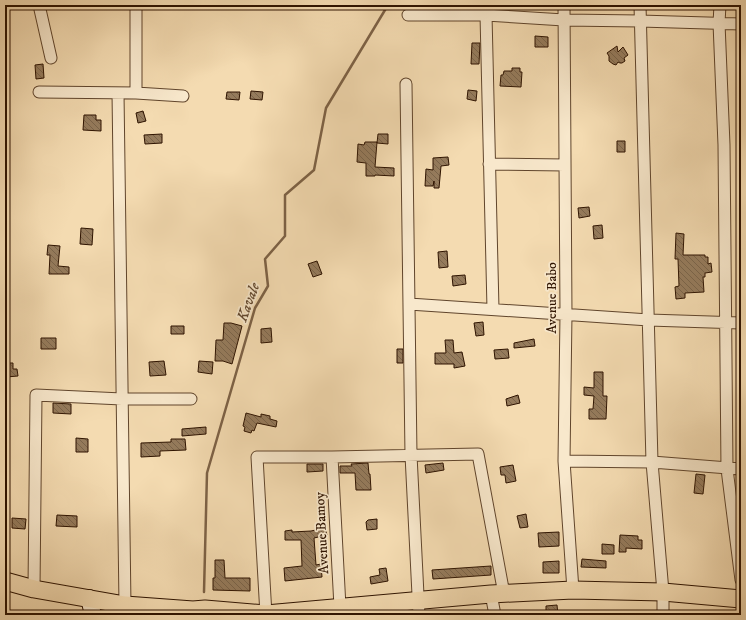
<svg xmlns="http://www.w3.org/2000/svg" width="746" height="620" font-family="'IM FELL DW Pica',serif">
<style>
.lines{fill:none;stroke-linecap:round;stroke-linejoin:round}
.stream{stroke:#7d6246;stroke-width:2.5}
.building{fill:url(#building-back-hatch);stroke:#2e1300}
.street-casing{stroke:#60452c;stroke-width:13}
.secondary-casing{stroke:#2e1300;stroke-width:18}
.primary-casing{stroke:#2e1300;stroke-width:19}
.street{stroke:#f8e8cc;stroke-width:11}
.secondary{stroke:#f8e8cc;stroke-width:16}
.primary{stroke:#f4dbb1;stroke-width:17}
.labels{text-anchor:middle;stroke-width:3.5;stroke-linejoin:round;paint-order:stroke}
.street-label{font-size:14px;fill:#2e1300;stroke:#f8e8cc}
.water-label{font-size:15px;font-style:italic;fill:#62482f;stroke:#f8e8cc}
</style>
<defs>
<pattern id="building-back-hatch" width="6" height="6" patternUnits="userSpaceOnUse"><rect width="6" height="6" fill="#957b5c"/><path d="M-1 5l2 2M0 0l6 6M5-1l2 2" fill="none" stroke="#7a644a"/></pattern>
</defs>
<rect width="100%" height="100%" fill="#f4dbb1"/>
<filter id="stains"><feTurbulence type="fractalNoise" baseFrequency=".005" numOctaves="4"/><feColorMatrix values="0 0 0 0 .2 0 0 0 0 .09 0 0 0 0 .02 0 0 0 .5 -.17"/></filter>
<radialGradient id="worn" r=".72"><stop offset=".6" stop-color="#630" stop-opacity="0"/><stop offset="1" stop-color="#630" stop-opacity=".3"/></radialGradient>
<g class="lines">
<path class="stream" d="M204,592L207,473L255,308L268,286L265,259L285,236V195L314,170L326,108L388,5"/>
</g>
<path class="building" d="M535,36L548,37V47H535Z
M472,43H480L479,64H471Z
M617,46L618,52L623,47L628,55L624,58L625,61L622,63H620L618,62L616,65L613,64L609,61V56L607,53Z
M43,64L44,78L36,79L35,65Z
M512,68H520V72H522L521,87L500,86L501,75H503L504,71H512Z
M468,90L477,91L476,101L467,99Z
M251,91L263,92L262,100L250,99Z
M227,92H240L239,100L226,99Z
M143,111L146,121L138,123L136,113Z
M84,115H96V120H101V131L83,130Z
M162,134V143L145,144L144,135Z
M378,134H388V144L377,143Z
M617,141H625V152H617Z
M365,142H377L375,167L394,168V176L375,175V176H366V163L357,162L358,144L364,145Z
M448,157L449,165L441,166L439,188H434V181L433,186H425L426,169L433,170V158Z
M589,207L590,216L579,218L578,208Z
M602,225L603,238L594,239L593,226Z
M81,228L93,229L92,245L80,244Z
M676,233L684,234L683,255H705V257H708V264L711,263L712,272L705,273V277H703L704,292L685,293V298L676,299L675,287L679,286L678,259H675Z
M48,245L60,246L58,266L69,267V274H49L50,255H47Z
M447,251L448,267L439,268L438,252Z
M317,261L322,274L313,277L308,264Z
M465,275L466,284L453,286L452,276Z
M483,322L484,335L476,336L474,323Z
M224,323H231L242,326L232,364L223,361H215L216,340H223Z
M171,326H184V334H171Z
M271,328L272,342L261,343V329Z
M41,338H56V349H41Z
M534,339L535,346L514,348V343Z
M445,340H453L454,353L462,352L465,366L454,368V364H435V353H446Z
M397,349H403V363H397Z
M508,349L509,358L495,359L494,350Z
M164,361L166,375L150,376L149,362Z
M199,361L213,362L212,374L198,372Z
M5,363H13V369H17L18,376L6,377Z
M594,372H603V396H607L606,419H589V409H593L594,396L584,395V387L594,388Z
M518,395L520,403L507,406L506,399Z
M53,403L71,404V414L53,413Z
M246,413L261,417V414L270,416V419L277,421L276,427L257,423L254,431L252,430L251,433L244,431L245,427L243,426Z
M206,427V434L182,436V429Z
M76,438L88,439V452H76Z
M171,439H185L186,450L160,451V456L141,457V443L171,442Z
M368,463L369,474H370L371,490H356L355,473H340V466H352L351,464Z
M443,463L444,470L426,473L425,465Z
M307,464H323V471L307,472Z
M513,465L516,481L506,483L505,475H501L500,467Z
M696,474L705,475L703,494L694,493Z
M526,514L528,527L520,528L517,516Z
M57,515L77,516V527L56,526Z
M12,518L26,519L25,529L12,528Z
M377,519V529L367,530L366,522L368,520Z
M325,528L327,535L314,538L316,565L321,564L322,577L285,581L284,568L302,566L301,540H285V531L292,530V532L311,531Z
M559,532V546L539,547L538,533Z
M620,535L638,536V540H642V549L626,548V552H619Z
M602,544L614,545V554H602Z
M582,559L606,561V568L581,567Z
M215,560H224L225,578H250V591L213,590V578H215Z
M559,561V573H543V562Z
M491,566V575L433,579L432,570Z
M386,568L388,581L371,584L370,577L380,575L379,569Z
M557,605L558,615H546V606Z"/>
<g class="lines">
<defs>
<path id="street" d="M39,5L51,58
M564,5L566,314L564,461L573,590
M640,5L652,462L663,592V615
M720,5L719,23L724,145L727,469L741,580
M408,15H486L564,20L640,21L741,24
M486,15L493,309
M406,84L411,455L419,615
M39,92L136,93L183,96
M118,93L125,605
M136,93V5
M489,164L565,165
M409,304L649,320L741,323
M332,457L340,607
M564,461L652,462L741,469
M34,589L36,395L122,399H191
M491,594L495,615
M266,615L257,457H332L478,454L504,594"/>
<path id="secondary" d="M89,598L93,615"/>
<path id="primary" d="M5,581L34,589L125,605L193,610L205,609L266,614L491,594L573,590L663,592L741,599"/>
</defs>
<use href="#street" class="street-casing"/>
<use href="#secondary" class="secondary-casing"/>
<use href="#primary" class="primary-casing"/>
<use href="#street" class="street"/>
<use href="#secondary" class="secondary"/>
<use href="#primary" class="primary"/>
</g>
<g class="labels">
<g class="street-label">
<text transform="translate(551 298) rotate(-90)" y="5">Avenue Babo</text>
<text transform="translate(321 533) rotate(-93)" y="5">Avenue Bamoy</text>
</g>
<g class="water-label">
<text transform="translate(248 302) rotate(-70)" y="5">Kavale</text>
</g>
</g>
<rect width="746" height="620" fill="none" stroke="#f4dbb1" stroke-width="20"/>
<rect x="6" y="6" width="734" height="608" fill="none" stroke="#2e1300" stroke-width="2"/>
<rect x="10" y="10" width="726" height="600" fill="none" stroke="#2e1300"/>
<rect width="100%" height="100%" filter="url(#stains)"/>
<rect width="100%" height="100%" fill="url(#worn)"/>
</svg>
